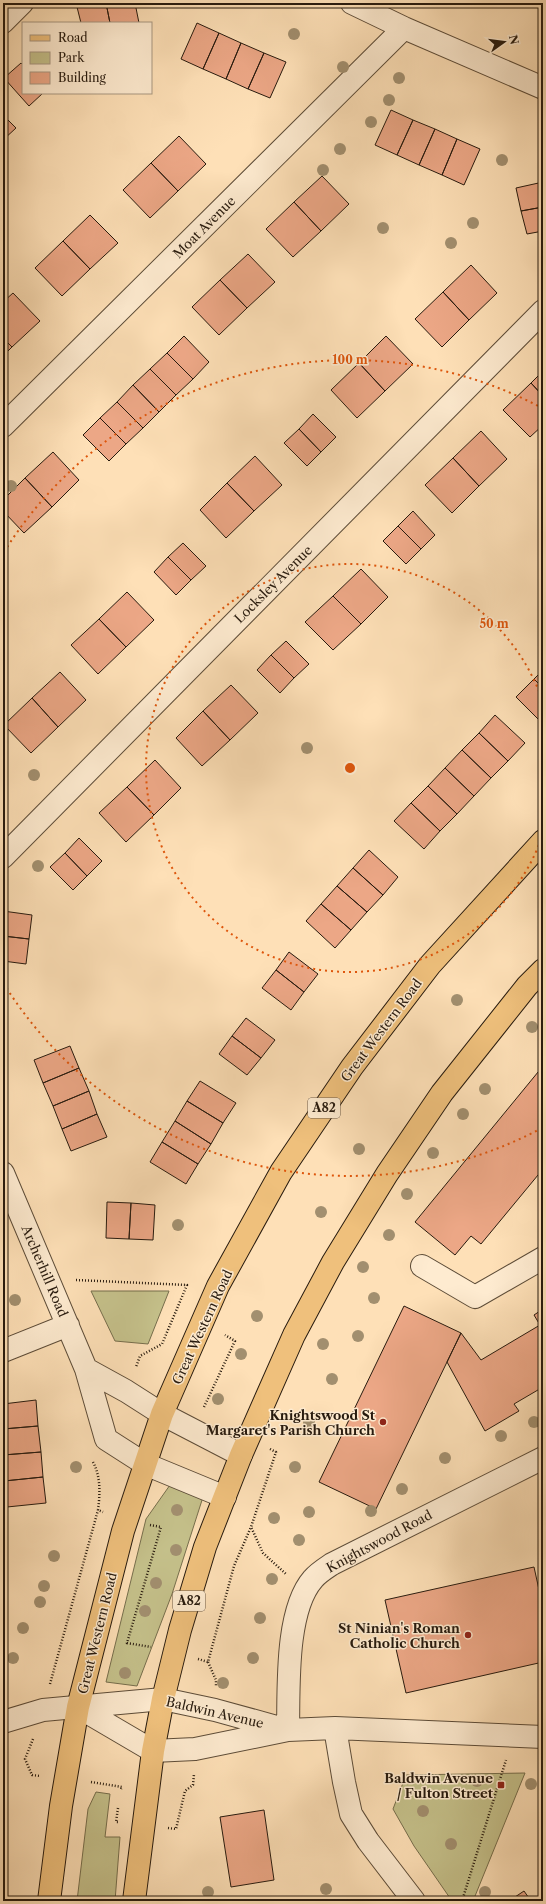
<svg xmlns="http://www.w3.org/2000/svg" width="546" height="1904" font-family="'Libre Caslon Text',serif">
<style>
.green{fill:#c5c18b;stroke:#766e4c}
.building{fill:#eca786;stroke:#271a0e}
.lines{fill:none;stroke-linecap:round;stroke-linejoin:round}
.minor-casing{stroke:#5d4c38;stroke-width:24}
.major-casing{stroke:#271a0e;stroke-width:24}
.path{stroke:#271a0e;stroke-width:2.5;stroke-dasharray:1 2;stroke-linecap:butt}
.minor{stroke:#feebd0;stroke-width:22}
.major{stroke:#efc07c;stroke-width:22}
.tree{fill:#a28f6f}
.ring{fill:none;stroke:#de560c;stroke-width:2;stroke-dasharray:2 4}
.poi-dot{fill:#8f2418;stroke:#feebd0;stroke-width:1.5}
.labels{text-anchor:middle;stroke-width:3;stroke-linejoin:round;paint-order:stroke}
.shield{fill:#feebd0;stroke:#685948;stroke-width:1}
.shield-label{font-size:12px;font-weight:bold;fill:#271a0e}
.street-label{font-size:13px;fill:#271a0e;stroke:#feebd0}
.poi-label{font-size:13px;font-weight:bold;fill:#271a0e;stroke:#feebd0;text-anchor:end}
.centre{fill:#de560c;stroke:#feebd0;stroke-width:2}
.ring-label{font-size:12px;text-anchor:middle;font-weight:bold;fill:#de560c;stroke:#feebd0;stroke-width:3;stroke-linejoin:round;paint-order:stroke}
</style>
<rect width="100%" height="100%" fill="#fee0b7"/>
<filter id="stains"><feTurbulence type="fractalNoise" baseFrequency=".005" numOctaves="4"/><feColorMatrix values="0 0 0 0 .2 0 0 0 0 .09 0 0 0 0 .02 0 0 0 .5 -.17"/></filter>
<radialGradient id="worn" r=".72"><stop offset=".6" stop-color="#630" stop-opacity="0"/><stop offset="1" stop-color="#630" stop-opacity=".3"/></radialGradient>
<path class="green" d="M91,1291H169L148,1344L115,1341Z
M170,1485L203,1497L172,1594L137,1686L106,1682L146,1519Z
M525,1773L473,1901H452L414,1846L393,1809L406,1775Z
M96,1792L110,1794L105,1837H120L115,1901H77L88,1809Z"/>
<path class="building" d="M76,3H106L110,23H81Z
M106,3H135L139,23H110Z
M197,23L219,33L203,69L181,59Z
M219,33L241,43L226,79L203,69Z
M241,43L264,53L248,89L226,79Z
M264,53L286,62L270,98L248,89Z
M21,63L23,65V93H43L29,106L4,78Z
M391,110L413,120L397,155L375,145Z
M3,115L16,128L3,140Z
M413,120L435,129L419,165L397,155Z
M435,129L457,139L442,175L419,165Z
M179,136L206,164L178,191L151,163Z
M457,139L480,149L464,185L442,175Z
M151,163L178,191L150,218L123,190Z
M322,176L349,204L321,231L294,202Z
M543,182V207L521,211L516,188Z
M294,202L321,231L293,257L266,229Z
M543,207V231L527,234L521,211Z
M90,215L118,243L90,269L63,241Z
M63,241L90,269L62,296L35,268Z
M248,254L275,282L247,308L220,280Z
M471,265L497,293L469,320L443,292Z
M220,280L247,308L219,335L192,307Z
M443,292L469,320L442,347L415,319Z
M13,293L40,321L12,347L3,338V302Z
M184,336L209,362L193,379L167,353Z
M386,336L413,364L385,391L359,363Z
M3,338L12,347L3,356Z
M167,353L193,379L176,395L150,369Z
M359,363L385,391L357,418L331,390Z
M150,369L176,395L159,412L133,385Z
M543,371V396L531,383Z
M531,383L543,396V425L530,437L503,410Z
M133,385L159,412L143,428L117,402Z
M117,402L143,428L126,444L100,418Z
M313,414L336,437L321,452L299,429Z
M100,418L126,444L109,461L83,435Z
M299,429L321,452L307,466L284,443Z
M481,431L507,459L479,486L453,458Z
M53,452L79,480L52,507L25,478Z
M255,456L282,485L254,511L227,483Z
M453,458L479,486L452,513L425,485Z
M25,478L52,507L24,533L3,511V500Z
M227,483L254,511L226,538L200,510Z
M413,511L435,535L421,549L398,526Z
M398,526L421,549L406,564L383,541Z
M183,543L206,566L191,580L168,557Z
M168,557L191,580L176,595L154,572Z
M361,569L388,597L361,624L333,596Z
M127,592L154,620L126,647L99,619Z
M333,596L361,624L333,650L305,622Z
M99,619L126,647L98,674L71,645Z
M286,641L309,664L294,678L271,655Z
M271,655L294,678L280,693L257,670Z
M543,670V688L534,679Z
M60,672L86,700L58,727L32,698Z
M534,679L543,688V724L516,697Z
M231,685L258,713L230,740L203,711Z
M32,698L58,727L31,753L4,725Z
M203,711L230,740L202,766L176,738Z
M495,715L525,743L508,761L479,733Z
M479,733L508,761L491,778L462,750Z
M462,750L491,778L474,796L445,768Z
M155,760L181,788L154,815L127,787Z
M445,768L474,796L457,814L428,786Z
M428,786L457,814L440,831L411,803Z
M127,787L154,815L126,842L99,813Z
M411,803L440,831L424,849L394,821Z
M79,838L102,861L87,876L65,853Z
M369,850L398,877L383,895L353,868Z
M65,853L87,876L73,890L50,867Z
M353,868L383,895L367,912L337,886Z
M337,886L367,912L351,930L321,904Z
M321,904L351,930L335,948L306,921Z
M3,911L32,915L29,939L3,936Z
M3,936L29,939L26,964L3,961Z
M289,952L318,974L304,992L276,970Z
M276,970L304,992L291,1010L262,988Z
M246,1018L275,1040L261,1058L232,1036Z
M232,1036L261,1058L247,1075L219,1054Z
M70,1046L79,1068L43,1083L34,1060Z
M543,1066V1169L481,1244L471,1236L455,1255L415,1222Z
M79,1068L89,1091L53,1106L43,1083Z
M200,1081L236,1103L223,1123L187,1101Z
M89,1091L97,1114L62,1129L53,1106Z
M187,1101L223,1123L211,1144L175,1121Z
M97,1114L107,1137L71,1151L62,1129Z
M175,1121L211,1144L198,1164L162,1142Z
M162,1142L198,1164L186,1184L150,1162Z
M107,1202L131,1203L129,1239L106,1238Z
M131,1203L155,1205L153,1240L129,1239Z
M404,1306L461,1333L376,1509L319,1482Z
M543,1309V1387L514,1404L519,1411L485,1431L447,1362L461,1333L481,1360L540,1325L534,1315Z
M36,1400L38,1426L3,1429V1404Z
M38,1426L41,1452L3,1455V1429Z
M41,1452L43,1477L4,1481L3,1455Z
M43,1477L46,1503L7,1507L4,1481Z
M534,1567L543,1608V1662L406,1693L385,1600Z
M543,1801V1835L540,1834Z
M264,1810L274,1880L231,1887L220,1817Z
M524,1891L531,1901H509Z"/>
<g class="lines">
<defs>
<path id="minor" d="M352,3L404,28L543,88
M3,22L22,3
M3,426L404,28
M3,857L543,311
M3,1173L86,1369L106,1439L145,1464L225,1497
M422,1266L475,1297L543,1258
M3,1351L68,1325
M86,1369L126,1391L162,1414L241,1455
M78,1707L153,1751L195,1749L288,1730L335,1728L543,1737
M3,1722L43,1710L163,1699L215,1710L284,1729
M335,1728L344,1782L351,1814L368,1841L414,1901
M288,1730C289,1689 285,1611 313,1579C318,1573 326,1568 332,1564L543,1458"/>
<path id="major" d="M49,1901L61,1806L78,1707L123,1531L162,1414L218,1286L281,1172L352,1067L430,965L543,841
M134,1901L153,1751L163,1699L180,1630L205,1547L241,1455L294,1335L333,1262L387,1174L442,1093L527,986L543,970"/>
</defs>
<use href="#minor" class="minor-casing"/>
<use href="#major" class="major-casing"/>
<path class="path" d="M76,1280L187,1285L162,1344L140,1356L136,1367
M204,1407L235,1341L225,1335
M270,1449L276,1452L251,1527L263,1553L287,1575
M93,1462C101,1477 100,1494 98,1510L103,1512
M150,1525L161,1527L127,1643L151,1647
M198,1659L208,1662L234,1566L251,1527
M208,1662L216,1680V1686
M50,1684L98,1510
M33,1739L25,1759L32,1775L40,1776
M91,1782L122,1787L121,1789
M118,1808L116,1822H119
M168,1828L176,1829L185,1791L193,1785L194,1774
M462,1901L506,1760"/>
<use href="#minor" class="minor"/>
<use href="#major" class="major"/>
</g>
<g class="tree">
<circle cx="294" cy="34" r="6"/>
<circle cx="343" cy="67" r="6"/>
<circle cx="399" cy="78" r="6"/>
<circle cx="389" cy="100" r="6"/>
<circle cx="371" cy="122" r="6"/>
<circle cx="340" cy="149" r="6"/>
<circle cx="502" cy="160" r="6"/>
<circle cx="323" cy="170" r="6"/>
<circle cx="473" cy="223" r="6"/>
<circle cx="383" cy="228" r="6"/>
<circle cx="451" cy="243" r="6"/>
<circle cx="11" cy="486" r="6"/>
<circle cx="307" cy="748" r="6"/>
<circle cx="34" cy="775" r="6"/>
<circle cx="38" cy="866" r="6"/>
<circle cx="457" cy="1000" r="6"/>
<circle cx="532" cy="1027" r="6"/>
<circle cx="485" cy="1089" r="6"/>
<circle cx="463" cy="1114" r="6"/>
<circle cx="359" cy="1149" r="6"/>
<circle cx="433" cy="1153" r="6"/>
<circle cx="407" cy="1194" r="6"/>
<circle cx="321" cy="1212" r="6"/>
<circle cx="178" cy="1225" r="6"/>
<circle cx="389" cy="1235" r="6"/>
<circle cx="363" cy="1267" r="6"/>
<circle cx="374" cy="1298" r="6"/>
<circle cx="15" cy="1300" r="6"/>
<circle cx="257" cy="1316" r="6"/>
<circle cx="358" cy="1336" r="6"/>
<circle cx="323" cy="1344" r="6"/>
<circle cx="241" cy="1354" r="6"/>
<circle cx="332" cy="1379" r="6"/>
<circle cx="218" cy="1399" r="6"/>
<circle cx="309" cy="1422" r="6"/>
<circle cx="534" cy="1422" r="6"/>
<circle cx="501" cy="1436" r="6"/>
<circle cx="445" cy="1458" r="6"/>
<circle cx="76" cy="1467" r="6"/>
<circle cx="295" cy="1467" r="6"/>
<circle cx="402" cy="1489" r="6"/>
<circle cx="177" cy="1510" r="6"/>
<circle cx="371" cy="1511" r="6"/>
<circle cx="309" cy="1512" r="6"/>
<circle cx="274" cy="1518" r="6"/>
<circle cx="299" cy="1540" r="6"/>
<circle cx="176" cy="1550" r="6"/>
<circle cx="54" cy="1556" r="6"/>
<circle cx="272" cy="1579" r="6"/>
<circle cx="156" cy="1583" r="6"/>
<circle cx="44" cy="1586" r="6"/>
<circle cx="40" cy="1602" r="6"/>
<circle cx="145" cy="1611" r="6"/>
<circle cx="260" cy="1618" r="6"/>
<circle cx="23" cy="1628" r="6"/>
<circle cx="13" cy="1658" r="6"/>
<circle cx="253" cy="1658" r="6"/>
<circle cx="125" cy="1673" r="6"/>
<circle cx="223" cy="1683" r="6"/>
<circle cx="477" cy="1781" r="6"/>
<circle cx="531" cy="1784" r="6"/>
<circle cx="423" cy="1811" r="6"/>
<circle cx="451" cy="1844" r="6"/>
<circle cx="326" cy="1889" r="6"/>
<circle cx="208" cy="1892" r="6"/>
<circle cx="485" cy="1892" r="6"/>
</g>
<g class="ring">
<path d="M543 834A204 204 0 1 1 543 702"/>
<path d="M542 1128A408 408 0 0 1 4 984M4 552A408 408 0 0 1 542 408"/>
</g>
<g class="poi-dot">
<circle cx="383" cy="1422" r="4"/>
<circle cx="468" cy="1635" r="4"/>
<rect x="497" y="1781" width="8" height="8" rx="2"/>
</g>
<g class="labels">
<g class="shield">
<rect x="308" y="1098" width="32" height="20" rx="3"/>
<rect x="173" y="1591" width="32" height="20" rx="3"/>
</g>
<g class="shield-label">
<text x="324" y="1112">A82</text>
<text x="189" y="1605">A82</text>
</g>
<g class="street-label">
<text transform="translate(204 227) rotate(-45)" y="5">Moat Avenue</text>
<text transform="translate(273 584) rotate(-45)" y="5">Locksley Avenue</text>
<text transform="translate(381 1030) rotate(-53)" y="5">Great Western Road</text>
<text transform="translate(45 1271) rotate(67)" y="5">Archerhill Road</text>
<text transform="translate(202 1327) rotate(-65)" y="5">Great Western Road</text>
<text transform="translate(379 1541) rotate(-28)" y="5">Knightswood Road</text>
<text transform="translate(97 1633) rotate(-76)" y="5">Great Western Road</text>
<text transform="translate(215 1712) rotate(13)" y="5">Baldwin Avenue</text>
</g>
<g class="poi-label">
<text x="375" y="1420">Knightswood St<tspan x="375" dy="15">Margaret's Parish Church</tspan></text>
<text x="460" y="1633">St Ninian's Roman<tspan x="460" dy="15">Catholic Church</tspan></text>
<text x="493" y="1783">Baldwin Avenue<tspan x="493" dy="15">/ Fulton Street</tspan></text>
</g>
</g>
<circle cx="350" cy="768" r="6" class="centre"/>
<g class="ring-label">
<text x="350" y="364">100 m</text>
<text x="494" y="628">50 m</text>
</g>
<rect width="546" height="1904" fill="none" stroke="#fee0b7" stroke-width="16"/>
<rect x="4" y="4" width="538" height="1896" fill="none" stroke="#271a0e" stroke-width="2"/>
<rect x="8" y="8" width="530" height="1888" fill="none" stroke="#271a0e"/>
<rect x="22" y="22" width="130" height="72" fill="#feebd0" stroke="#a89782"/>
<rect x="30" y="35" width="20" height="6" fill="#efc07c" stroke="#a89782"/>
<text x="58" y="42" font-size="12" fill="#271a0e">Road</text>
<rect x="30" y="52" width="20" height="12" fill="#c5c18b" stroke="#a89782"/>
<text x="58" y="62" font-size="12" fill="#271a0e">Park</text>
<rect x="30" y="72" width="20" height="12" fill="#eca786" stroke="#a89782"/>
<text x="58" y="82" font-size="12" fill="#271a0e">Building</text>
<g transform="translate(504 42) rotate(76)" stroke="#feebd0" stroke-width="3" paint-order="stroke">
<path d="M0-3L7 15L0 10L-7 15Z" fill="#271a0e"/>
<text y="-6" font-size="11" font-weight="bold" text-anchor="middle" fill="#271a0e">N</text>
</g>
<rect width="100%" height="100%" filter="url(#stains)"/>
<rect width="100%" height="100%" fill="url(#worn)"/>
</svg>
